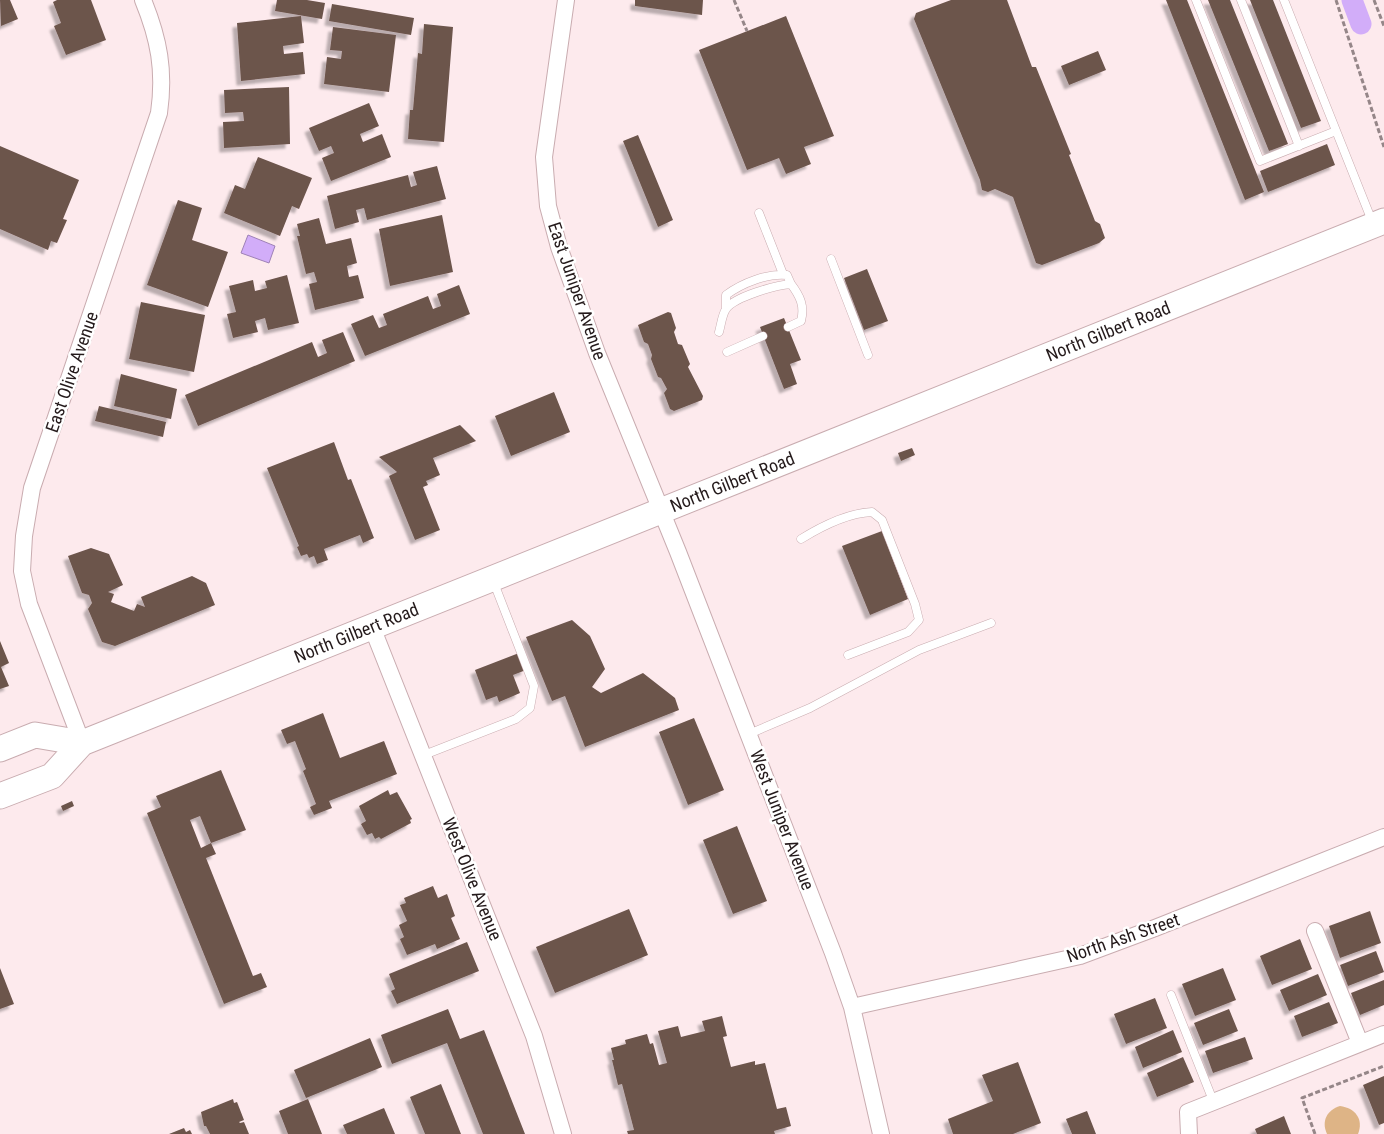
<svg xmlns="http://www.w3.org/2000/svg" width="1384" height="1134" font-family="'Roboto Condensed',sans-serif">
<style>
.green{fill:#deb486}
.water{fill:#d2adf9;stroke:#9e81b6}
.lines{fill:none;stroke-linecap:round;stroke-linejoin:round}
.canal{stroke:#d2adf9;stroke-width:21}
.building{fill:#6c544c;filter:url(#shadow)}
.service-casing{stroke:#c9acb0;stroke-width:9}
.minor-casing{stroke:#c9acb0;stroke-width:18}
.primary-casing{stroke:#c9acb0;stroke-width:27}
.path{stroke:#958688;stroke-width:3;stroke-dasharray:5 2.5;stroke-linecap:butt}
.service{stroke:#fff;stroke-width:8}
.minor{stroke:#fff;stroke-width:16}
.primary{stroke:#fff;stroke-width:25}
.labels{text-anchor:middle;stroke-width:5;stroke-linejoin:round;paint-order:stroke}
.street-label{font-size:18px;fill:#241a1b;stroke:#fff}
</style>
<defs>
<filter id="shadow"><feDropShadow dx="-4.5" dy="4.5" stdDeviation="1" flood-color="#0004"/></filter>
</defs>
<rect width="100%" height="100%" fill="#fdeaed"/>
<path class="green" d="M1340,1106C1355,1108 1364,1119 1358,1134H1327C1321,1121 1327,1110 1340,1106Z"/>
<path class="water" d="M248,235L275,246L269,263L241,253Z"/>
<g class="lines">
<path class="canal" d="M1352,0L1361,24"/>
</g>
<path class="building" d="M0,0H10L18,19L1,26Z
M57,0H91L106,40L66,55L54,26L61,23L53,2Z
M277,0H307L325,3L322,19L275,11Z
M635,0H703L702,15L635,6Z
M951,0H1007L1032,67H1036L1071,154L1069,155L1095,221L1100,224L1105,238L1099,243L1042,265L1036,263L1013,197L995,189L988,192L982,190L980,180L914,19L916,13Z
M1166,0H1187L1264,192L1245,200Z
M1208,0H1230L1288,144L1269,151Z
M1250,0H1273L1321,121L1301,128Z
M332,4L414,18L411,35L329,21Z
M301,16L304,43L283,46L284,54L303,52L305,74L241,81L237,23Z
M786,16L834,136L804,147L811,164L786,174L779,158L747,170L699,50Z
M424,24L453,27L444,142L408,139L410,110H413L418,53L422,54Z
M333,27L396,35L389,92L324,84L327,57L341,59L342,51L330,50Z
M1098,51L1106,70L1069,85L1061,66Z
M289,87L290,144L224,148L223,122L244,121L243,112L225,113L224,90Z
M369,103L379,126L360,134L363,142L382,134L391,157L331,181L322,158L334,153L331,146L319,151L309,128Z
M638,135L673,220L658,227L623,141Z
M1327,144L1335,165L1268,192L1260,171Z
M0,146L79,180L63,219L67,220L57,243L51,241L48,250L0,229Z
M258,157L312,178L299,209L292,206L280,236L224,213L235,185L245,189Z
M437,166L446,199L367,220L364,208L356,210L359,222L335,229L327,196L408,175L411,187L417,185L413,172Z
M178,200L202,208L192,240L228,252L208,307L147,285Z
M442,215L453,272L390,286L379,229Z
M319,218L326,244L351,238L357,263L347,266L349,277L358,275L364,298L315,310L309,284L317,282L314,272L306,274L297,236H300L297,224Z
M867,269L888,321L864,330L844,278Z
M287,275L299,323L268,330L265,318L255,321L258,332L233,338L227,314L236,312L229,286L253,280L255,291L267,288L265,281Z
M459,285L470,314L365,356L351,324L373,315L379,328L387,325L383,314L428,296L433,309L441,306L437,294Z
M141,302L205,315L194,372L129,359Z
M668,312L671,313L676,328L674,332L678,344L682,345L690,364L688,367L703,396L702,400L674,411L670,409L664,393L667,389L661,378L658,377L651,359L652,355L648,344L644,342L638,325Z
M784,318L801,360L790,364L797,384L784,389L760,327Z
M343,332L355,361L198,426L185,395L312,342L318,357L327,353L322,340Z
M121,374L177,389L171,419L114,406Z
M554,392L570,432L511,456L495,416Z
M99,406L166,422L163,437L95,421Z
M460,425L476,441L433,458L440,475L426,481L428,485L423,487L440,530L415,540L389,476L397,472L379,457Z
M334,442L348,480L351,479L374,538L363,543L360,535L324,549L328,560L317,564L314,556L309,558L307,554L301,556L297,547L299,546L267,468Z
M912,448L915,455L901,461L898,453Z
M882,531L908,599L870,615L842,546Z
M91,548L109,554L123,585L108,592L114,594L111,602L134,611L137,604L145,607L141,597L192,576L206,583L215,605L115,646L102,642L88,609L92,603L89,595L82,593L68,556Z
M572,620L590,636L605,669L592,687L601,693L643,673L675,698L679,710L585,747L565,696L552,701L526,637Z
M0,641L9,663L1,667L9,686L0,689Z
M519,653L526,670L513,675L520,693L499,702L497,696L486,700L475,670Z
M323,713L340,758L384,741L397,774L329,801L332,808L314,815L310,807L316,804L303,771L306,769L295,741L287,744L281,730Z
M694,718L724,790L688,805L659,732Z
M221,770L246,830L211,843L200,816L190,820L201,848L211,843L216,854L206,858L253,976L261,973L267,987L224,1004L147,813L161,807L156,796Z
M388,790L390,795L397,792L412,819L410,820L411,823L381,839L379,837L375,839L372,833L367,835L361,824L366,821L359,806Z
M72,801L74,806L63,811L61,806Z
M737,826L767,901L733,914L703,840Z
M433,886L438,898L447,894L455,916L451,918L460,939L437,949L435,944L407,955L400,939L404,937L399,925L407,921L400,905L406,903L404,898Z
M629,909L648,955L555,993L536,947Z
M1370,911L1381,943L1340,958L1329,926Z
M1300,939L1312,969L1272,985L1260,956Z
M467,942L479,971L397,1004L391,991L395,989L389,974Z
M1376,951L1384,972L1348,986L1340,965Z
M0,968L14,1004L0,1009Z
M1223,968L1236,1000L1195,1016L1182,984Z
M1318,974L1327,995L1289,1011L1280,990Z
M1384,980V1005L1360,1015L1351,993Z
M1155,998L1167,1028L1126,1044L1114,1014Z
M1329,1002L1338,1023L1302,1037L1294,1016Z
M448,1009L460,1039L484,1030L525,1134H483L447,1043L392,1064L381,1035Z
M1229,1009L1238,1031L1203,1045L1194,1023Z
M722,1016L727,1036L723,1037L731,1067L755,1061V1065L765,1063L777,1109L786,1107L791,1126L774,1131L775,1134H628L627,1131L634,1130L622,1084L618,1085L612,1060H614L611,1048L626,1044L625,1040L647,1034L650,1044L653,1043L659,1065L667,1063L658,1031L678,1026L681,1037L705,1031L702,1021Z
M1173,1030L1182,1052L1143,1068L1135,1047Z
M1245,1037L1253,1059L1213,1073L1205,1051Z
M370,1038L382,1067L306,1098L294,1070Z
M1183,1057L1194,1082L1157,1097L1147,1073Z
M1018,1062L1041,1123L1013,1134H953L948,1119L993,1101L982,1075Z
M1384,1076V1123L1379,1125L1363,1085Z
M441,1084L461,1134H425L410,1097Z
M233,1099L234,1103L237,1102L244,1120L239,1122L240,1123L244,1122L249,1134H210L206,1126H204L201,1112Z
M308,1099L322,1134H288L279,1111Z
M384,1108L395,1134H347L343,1125Z
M1087,1111L1096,1134H1072L1066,1119Z
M1284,1116L1291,1134H1257L1255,1129Z
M184,1128L186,1132L190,1130L192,1134H169Z"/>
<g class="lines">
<defs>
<path id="service" d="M1196,0L1260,161L1336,131
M1241,0L1299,146
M1284,0L1372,221
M759,213L783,274
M831,259L868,355
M726,309V295C742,283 768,273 787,275L791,284
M719,332C721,325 722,315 726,309C734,297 776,285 791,284C800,296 805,306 801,321L788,327
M727,352L763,336
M801,539C822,526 848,513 872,512L882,520L915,604L919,620L908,632L848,655
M749,734L810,708L919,650L991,623
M424,755L516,719L530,708L534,686L494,583
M1171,995L1214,1103"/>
<path id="minor" d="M566,0L544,157L548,206L559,247L597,353L678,552L833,953L852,1007L881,1134
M372,627L534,1036L563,1134
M82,743L29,604L22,571L24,536L32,488L159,113C165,71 159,39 143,0
M1315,931L1360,1043
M852,1007L1080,956L1155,928L1384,837
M1189,1134L1188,1112L1384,1034"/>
<g id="primary">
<path d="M0,749L35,735L82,743"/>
<path id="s1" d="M0,796L52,776L82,743L112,731L1384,221"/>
</g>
</defs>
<use href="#service" class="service-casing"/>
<use href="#minor" class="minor-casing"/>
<use href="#primary" class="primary-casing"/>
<path class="path" d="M734,0L747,31
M1336,0L1384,147
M1374,0L1384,26
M1315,1134L1302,1098L1384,1066"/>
<use href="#service" class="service"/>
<use href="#minor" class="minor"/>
<use href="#primary" class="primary"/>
</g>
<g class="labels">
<g class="street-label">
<text transform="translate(577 291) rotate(71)" y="6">East Juniper Avenue</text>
<text dy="6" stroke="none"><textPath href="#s1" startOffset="1206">North Gilbert Road</textPath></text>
<text transform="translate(72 372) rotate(-71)" y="6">East Olive Avenue</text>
<text dy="6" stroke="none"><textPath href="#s1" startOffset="801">North Gilbert Road</textPath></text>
<text dy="6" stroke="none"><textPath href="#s1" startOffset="396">North Gilbert Road</textPath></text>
<text transform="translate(782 820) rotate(69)" y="6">West Juniper Avenue</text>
<text transform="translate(472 879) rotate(68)" y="6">West Olive Avenue</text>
<text transform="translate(1123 938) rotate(-19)" y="6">North Ash Street</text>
</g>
</g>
</svg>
